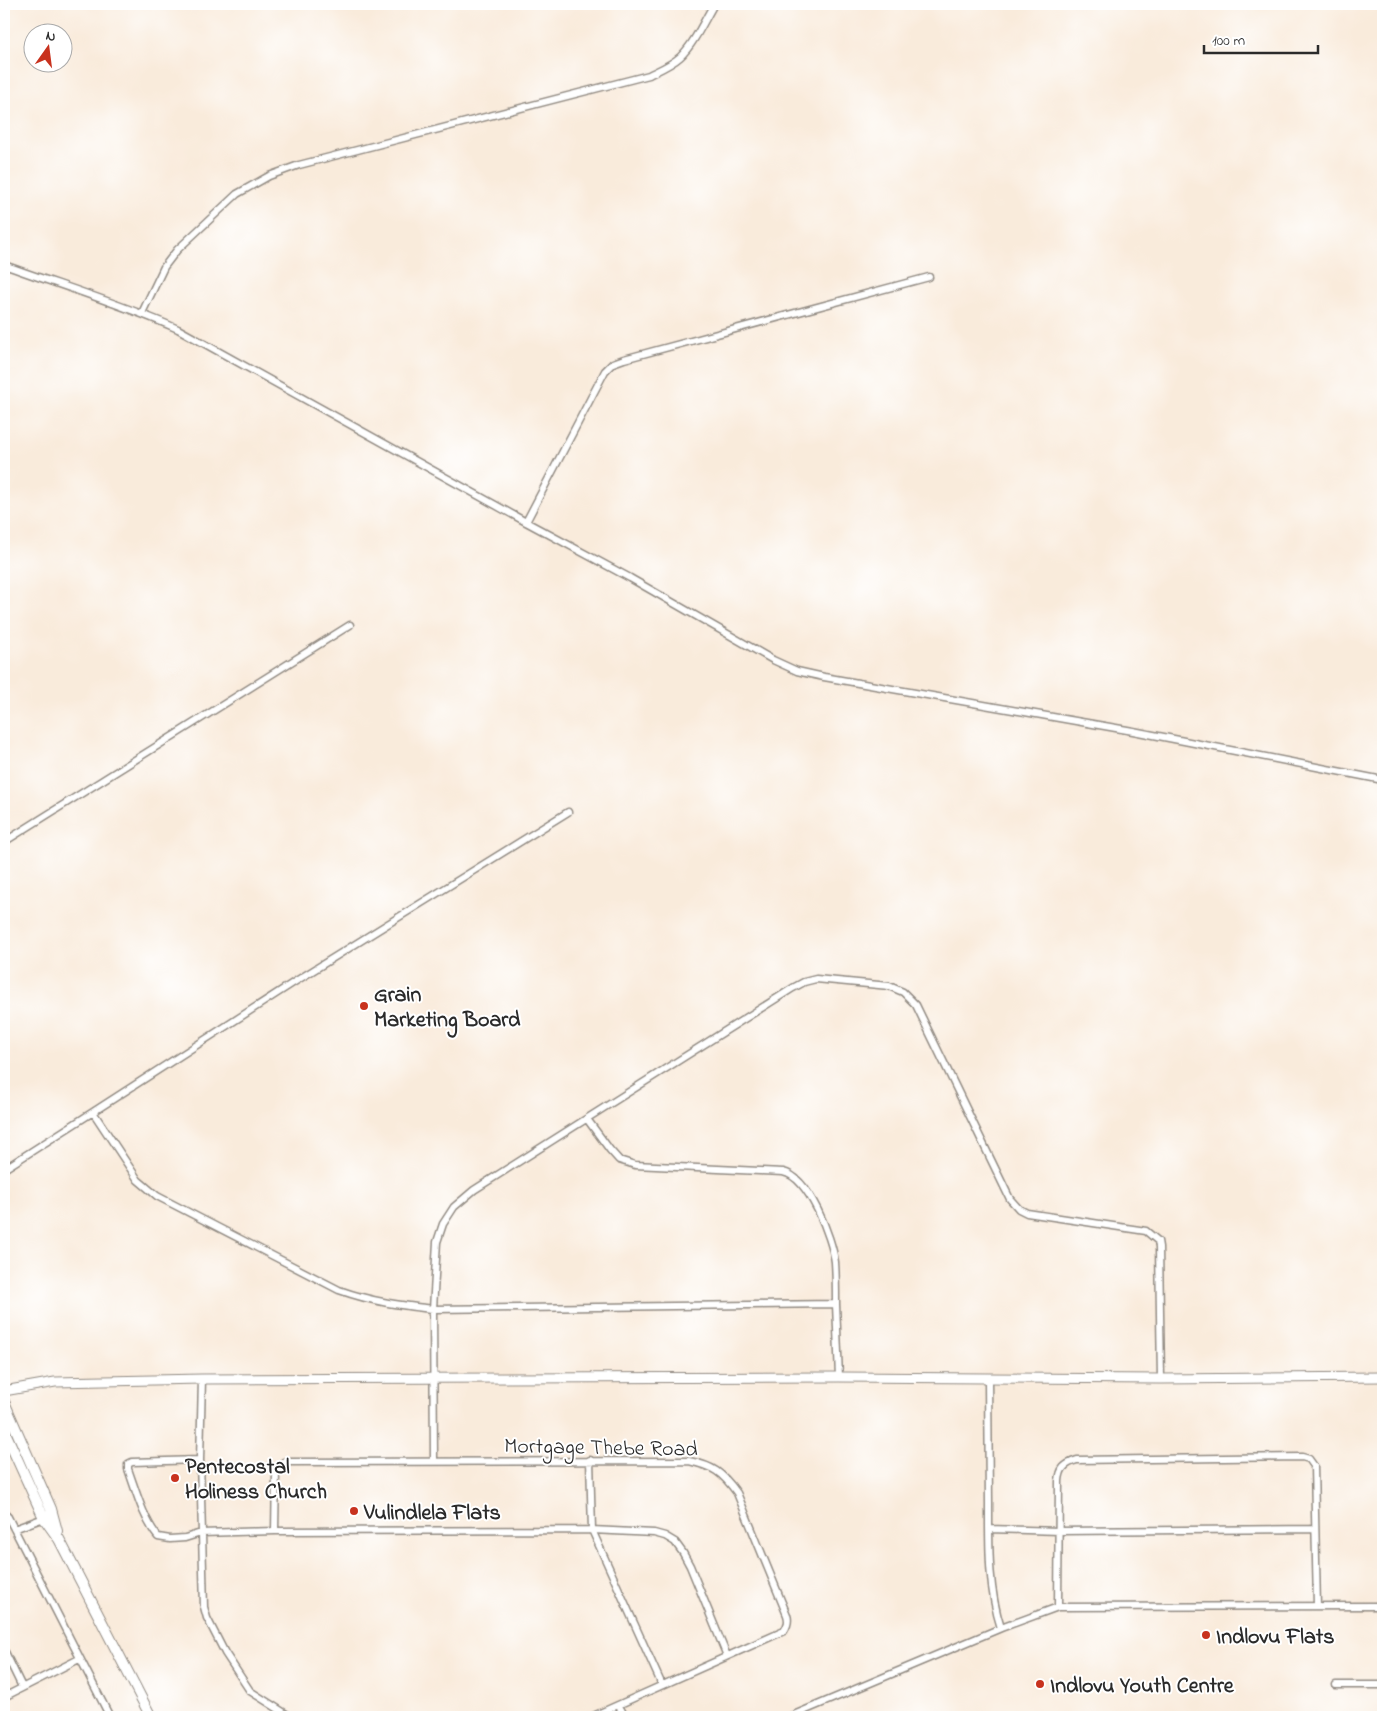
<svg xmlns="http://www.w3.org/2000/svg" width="1387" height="1721" font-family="'Indie Flower',sans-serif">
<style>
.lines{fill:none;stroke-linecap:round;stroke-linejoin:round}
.street-casing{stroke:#928b83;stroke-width:9}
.secondary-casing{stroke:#928b83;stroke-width:11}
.primary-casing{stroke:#928b83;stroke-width:12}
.street{stroke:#fff;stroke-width:6}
.secondary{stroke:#fff;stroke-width:9}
.primary{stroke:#fff;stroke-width:10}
.poi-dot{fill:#c8321e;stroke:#fff;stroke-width:2}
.labels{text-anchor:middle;stroke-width:4;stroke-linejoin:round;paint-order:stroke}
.poi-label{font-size:22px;font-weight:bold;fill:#2b2b2b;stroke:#fff;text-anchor:start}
.street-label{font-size:22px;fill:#2b2b2b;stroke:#fff}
</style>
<rect width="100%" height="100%" fill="#fff"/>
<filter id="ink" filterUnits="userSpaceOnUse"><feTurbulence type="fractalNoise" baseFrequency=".02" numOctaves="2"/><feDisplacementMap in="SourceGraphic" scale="10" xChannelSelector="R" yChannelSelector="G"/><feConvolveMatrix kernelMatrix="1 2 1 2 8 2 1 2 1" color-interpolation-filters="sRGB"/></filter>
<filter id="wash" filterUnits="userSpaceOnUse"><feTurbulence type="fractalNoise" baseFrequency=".0096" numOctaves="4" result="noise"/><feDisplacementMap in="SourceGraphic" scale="20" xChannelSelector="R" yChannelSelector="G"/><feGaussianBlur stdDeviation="1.12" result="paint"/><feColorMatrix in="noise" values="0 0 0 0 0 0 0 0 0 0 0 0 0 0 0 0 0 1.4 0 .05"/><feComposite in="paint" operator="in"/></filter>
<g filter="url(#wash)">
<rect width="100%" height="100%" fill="#f9ebdb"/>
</g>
<g filter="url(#ink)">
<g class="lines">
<defs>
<path id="street" d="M4,265C62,286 122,304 178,329L526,522L630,578L773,660L797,671L824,677L1133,731L1383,780
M142,313L164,267L177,250L237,194L269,176L299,165L649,75C659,70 671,65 680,57C694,44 704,21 714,4
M526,522L605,371L613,363L624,359L929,277
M4,842L350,625
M93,1112L296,981L568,812
M587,1119L610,1150L619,1160L635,1165L783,1172C809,1177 832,1238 835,1262C836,1276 836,1290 836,1304
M4,1169L93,1112L138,1180L157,1196L339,1290C373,1302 398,1305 433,1309L836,1304L839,1377
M988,1378C988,1420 989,1462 989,1504C989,1546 988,1588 1001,1628
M202,1379L200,1460L204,1607L207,1618L225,1653L250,1691L291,1717
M200,1460L132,1462L128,1464V1469C136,1491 143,1518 158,1537L170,1539L185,1538L201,1533L275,1531L592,1530L654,1533L665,1536L675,1542L683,1553L690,1566L727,1656
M590,1460L592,1530L662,1685
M434,1461L433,1309L437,1242L443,1224L454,1207L474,1190L793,988L804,982L816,979L889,986L903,992L916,1005L1010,1199L1019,1209L1027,1213L1146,1231L1158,1241L1159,1247L1161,1379
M4,1513L8,1517L110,1717
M14,1529L44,1518
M989,1529L1059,1531L1315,1529
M275,1531L276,1471L284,1462L689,1461C713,1466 722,1472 737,1493L787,1615C789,1621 788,1625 784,1631L591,1717
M1058,1607L1059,1481C1060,1469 1064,1464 1077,1460L1302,1457L1309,1459L1314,1466L1317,1606
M5,1652L22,1687
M1336,1685H1383
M4,1697L79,1659
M619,1706L625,1717
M789,1717L1001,1628L1058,1607L1383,1606"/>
<path id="secondary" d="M4,1391L55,1382L202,1379L839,1377L1161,1379L1383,1377"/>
<path id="primary" d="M4,1402L51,1509L57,1531
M4,1430L44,1518L59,1539L151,1717"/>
</defs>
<use href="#street" class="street-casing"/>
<use href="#secondary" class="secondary-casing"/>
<use href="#primary" class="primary-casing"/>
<use href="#street" class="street"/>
<use href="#secondary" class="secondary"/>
<use href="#primary" class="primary"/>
</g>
</g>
<g class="poi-dot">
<circle cx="364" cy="1006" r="5"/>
<circle cx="175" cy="1478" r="5"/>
<circle cx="354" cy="1511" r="5"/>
<circle cx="1206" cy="1635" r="5"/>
<circle cx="1040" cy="1684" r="5"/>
</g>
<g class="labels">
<g class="poi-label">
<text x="374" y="1001">Grain<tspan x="374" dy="25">Marketing Board</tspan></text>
<text x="185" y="1473">Pentecostal<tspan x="185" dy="25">Holiness Church</tspan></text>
<text x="364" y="1519">Vulindlela Flats</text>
<text x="1216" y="1643">Indlovu Flats</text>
<text x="1050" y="1692">Indlovu Youth Centre</text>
</g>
<g class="street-label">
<text transform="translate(601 1446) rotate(1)" y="8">Mortgage Thebe Road</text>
</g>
</g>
<rect width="1387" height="1721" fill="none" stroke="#fff" stroke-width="20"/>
<g transform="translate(48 48) rotate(14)"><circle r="24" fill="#ffffff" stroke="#aaaaaa"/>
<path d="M0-4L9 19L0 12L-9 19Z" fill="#c8321e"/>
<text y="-8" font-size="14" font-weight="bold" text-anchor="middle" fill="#2b2b2b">N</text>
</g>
<path d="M1204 45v8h114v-8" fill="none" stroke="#2b2b2b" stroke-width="2.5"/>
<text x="1212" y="45" font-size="15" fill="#2b2b2b" stroke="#ffffff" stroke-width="4" paint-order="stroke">100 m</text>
</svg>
